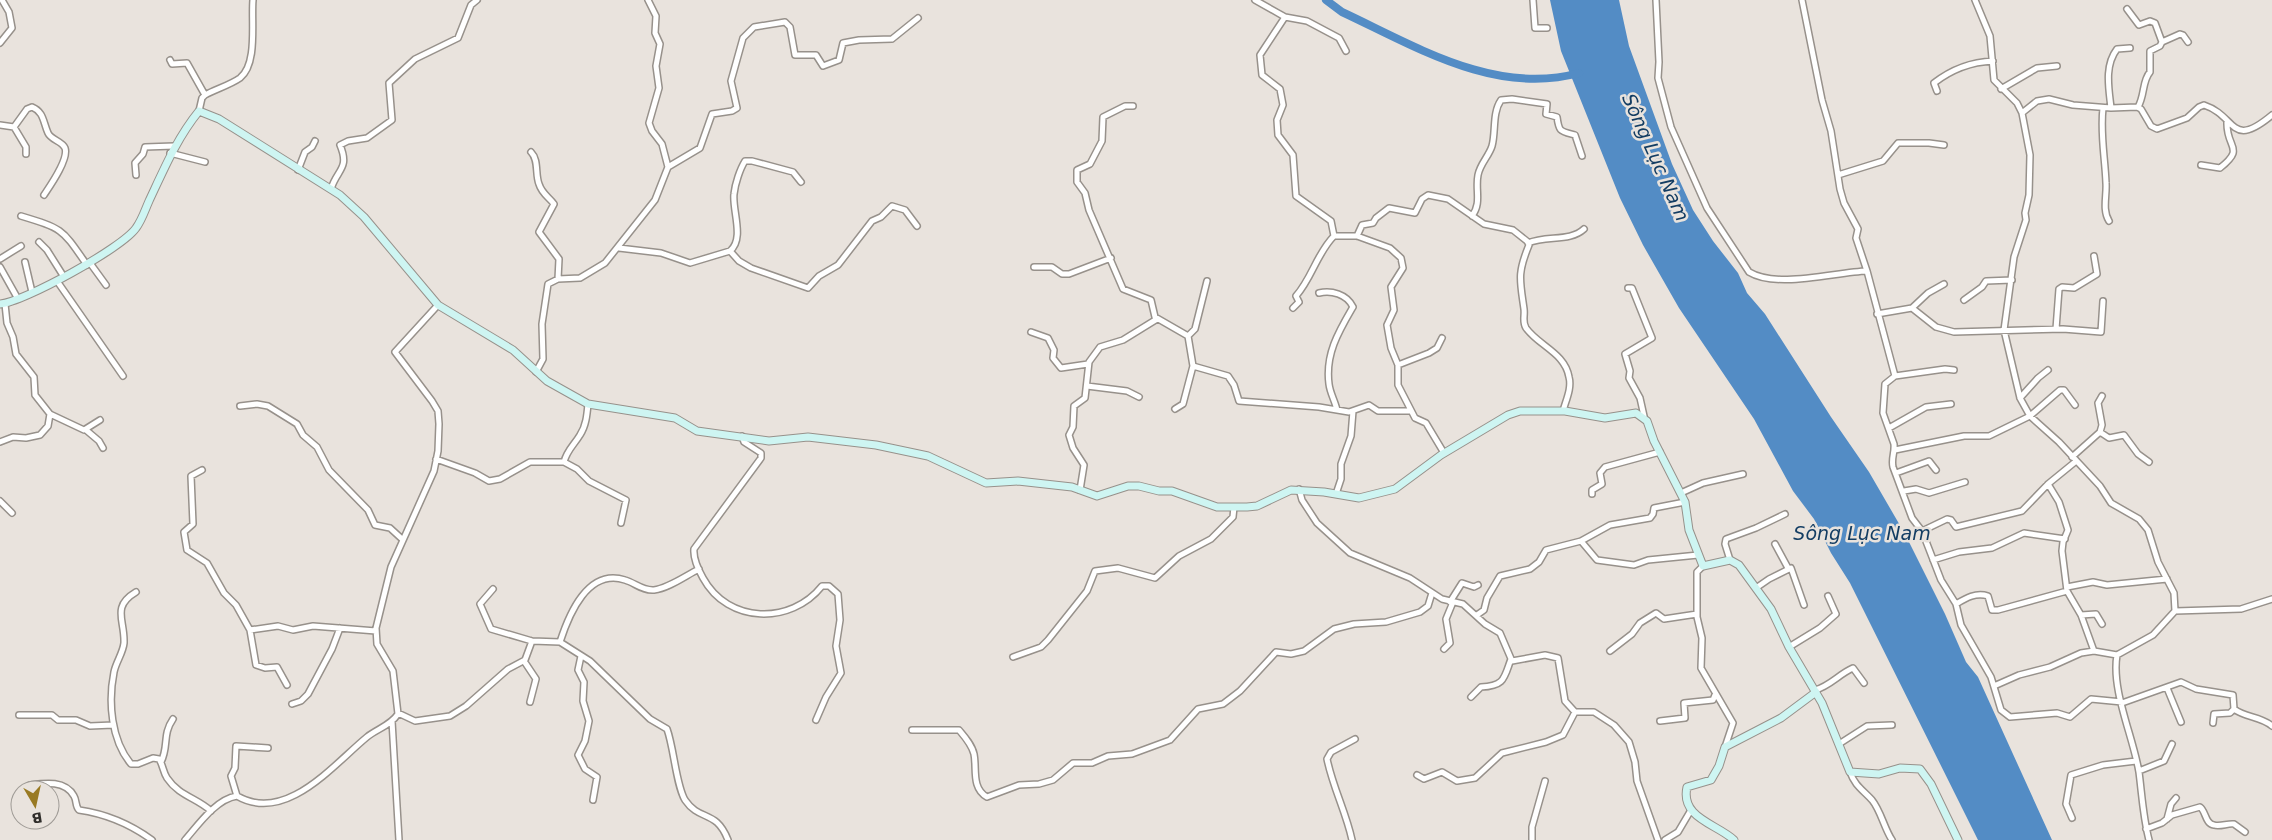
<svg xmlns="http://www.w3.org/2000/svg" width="2272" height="840" font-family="'DejaVu Sans',sans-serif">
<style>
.water{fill:#538cc5}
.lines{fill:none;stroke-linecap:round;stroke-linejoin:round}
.river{stroke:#538cc5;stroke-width:8}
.street-casing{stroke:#97918b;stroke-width:8}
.secondary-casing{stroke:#97918b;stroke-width:9}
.street{stroke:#fff;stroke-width:5}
.secondary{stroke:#cef5f2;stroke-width:7}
.labels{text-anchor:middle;stroke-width:5;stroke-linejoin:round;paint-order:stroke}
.water-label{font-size:19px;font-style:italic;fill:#133d63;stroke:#e9e3dd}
</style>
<rect width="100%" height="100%" fill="#e9e3dd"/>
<path class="water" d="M1550,0H1619L1629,46L1672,164L1693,210L1713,241L1738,273L1747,293L1765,314L1831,417L1869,472L1905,534L1945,614L1966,662L1978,677L2052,840H1978L1850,583L1831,553L1814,519L1793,491L1754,419L1679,308L1643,245L1620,198L1561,51Z"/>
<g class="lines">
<path class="river" d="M1326,0L1342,12C1415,46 1495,96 1579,73"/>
<defs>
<path id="street" d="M648,0L656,16L655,33L660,44L656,66L659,88L649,123L652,131L662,144L668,167
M1255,0L1285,17L1260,55L1262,75L1280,89L1283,105L1277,120L1278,135L1293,155L1296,196L1331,221L1334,236
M1533,0L1535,28H1547
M1656,0L1659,62L1658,78L1671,127L1707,208L1749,272C1777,289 1835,272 1867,271L1895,376L1885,384L1883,413L1894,444C1895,453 1891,458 1893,467L1912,518L1922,531L1941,580L1956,604L1961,625L1991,677L2001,710L2010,717L2057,713L2070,717L2091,699L2122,702
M1802,0L1822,100L1831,131L1840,189L1844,203L1858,229L1856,238L1867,271
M1975,0L1990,36L1994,80L2017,103L2022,113
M2127,9L2139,25L2150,21L2155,23L2162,42L2160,46L2150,51V72C2142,81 2145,95 2138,107
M1285,17L1307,21L1339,38L1346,51
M2162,42L2180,34L2183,35L2188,42
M0,43L12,28L9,12L2,0
M170,60L172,64L187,63L205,95
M2001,89L2037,68L2057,66
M1937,91L1934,83C1952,69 1970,62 1993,61
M1133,106H1125L1103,117L1102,141L1090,164L1077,170V182L1085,193L1089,210L1123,289L1151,300L1155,317L1188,336L1193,366L1228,376L1234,385L1239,401L1319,407L1349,412L1369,405L1378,411H1411
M2103,108C2100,134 2105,157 2106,183C2107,195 2102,210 2109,221
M2111,108C2109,89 2104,66 2117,49L2130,48
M199,111L202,98L205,95C216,89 230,85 240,78C258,64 251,21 253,0
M0,125L14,127L27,109L32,107C44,112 43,122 48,133C51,140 62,141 65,148C69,159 50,186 44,195
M14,127L26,147V154
M531,152C539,160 535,174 539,184C542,194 549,197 554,204L539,232L559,259L558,279
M170,153L205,162
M2201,165L2220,168C2246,147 2226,149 2227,122
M298,170L305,152L312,147L315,141
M136,175L135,163L143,154L145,147L174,146
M1838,175L1883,161L1898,143H1929L1944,145
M331,189C337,169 350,169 340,145L348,141L367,138L392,120L389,83L415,59L458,38L471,5L477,0
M21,216C64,229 62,229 87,265
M1472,216C1482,203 1475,190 1478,175C1480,164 1489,156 1492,146C1496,132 1492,113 1501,100L1512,99L1547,104L1546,114L1557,117C1559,132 1560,131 1575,135L1582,156
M1357,236L1362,225L1373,223L1376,218L1389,208L1415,213L1422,199L1428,195L1448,199L1484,224L1513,230L1528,242L1529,245C1517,274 1520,280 1524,309C1525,316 1522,322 1526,328C1539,346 1565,353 1569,377C1572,388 1566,400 1563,411
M39,242L47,250L64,277
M1528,243C1547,235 1570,242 1584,229
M619,248L661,253L690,263L730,251L739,261L751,268L808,288L819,276L838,265L872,221L881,217L892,206L905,210L917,226
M730,251C745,239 732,210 734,194C735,184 740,169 745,161H752L793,172L801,182
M0,259L21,246
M25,262L32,292
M90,263L106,285
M0,267L18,299
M1034,267H1052L1062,274H1069L1111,258
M57,281L123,376
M1628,288H1632L1652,338L1625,354L1630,371L1629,378L1640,398L1644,416
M1319,293C1331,290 1347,294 1353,307C1339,331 1325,354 1329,384C1330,393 1335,401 1337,410
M1964,300L1982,287L1986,281L2012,280
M1293,308L1299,302L1296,296C1312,278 1317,253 1334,236H1357L1390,248L1401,258L1403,268L1391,287L1394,310L1387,325L1391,348L1398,365V385L1415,418L1426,423L1444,453
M1912,308L1928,293L1944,284
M1877,314L1912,308L1936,327L1954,332L2063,329L2101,332L2103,301
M2056,329L2059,289L2062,287L2074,288L2097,274L2094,256
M1031,332L1048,338L1054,350L1053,358L1061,368L1088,364
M1188,336L1195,329L1207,281
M1398,365L1429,353L1437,348L1442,338
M536,372L543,359L542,324L548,284L558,279L580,278L605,263L655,200L668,167L700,148L712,114L732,111L737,108L731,81L743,38L754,27L785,22L790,27L795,55H816L823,66L839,60L843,43L859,40L892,39L918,18
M1895,376L1945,369L1954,370
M1087,386L1127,391L1139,397
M2020,398L2038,378L2048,370
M240,406L257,404L268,406L297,424L303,435L317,447L329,470L368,510L375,525L390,528L402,539
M1175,409L1183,404L1193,366
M50,414L84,430L100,420
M1889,428L1926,407L1951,404
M86,430L99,441L103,448
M2100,432L2109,438L2124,435L2138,454L2149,462
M742,436L744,442L761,453V458L694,549C693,559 698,569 703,578C728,624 791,625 822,586H829L838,594L840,620L836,646L841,673L826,697L816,720
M0,442L13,437L26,438L40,435L48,426L50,414L35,395L34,377L16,354L13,337L7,323L5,304
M1895,450L1964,436H1989L2030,416L2060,390H2064L2075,405
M2072,457L2100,432L2102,425L2098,403L2102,396
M436,459L475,473L489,481L500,479L530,462H564L577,469L589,481L626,500L621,523
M564,462C567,450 574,445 580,435C586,426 587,415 588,404
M202,470L191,476L193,524L184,532L187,550L207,563L224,593L236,605L250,630L256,665L265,668L277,667L287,685
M1896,473L1929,461L1936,470
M2048,484L2059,502L2068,530L2063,542L2062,551L2067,591L2081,615L2094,651
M1299,489L1302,500L1317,523L1350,553L1410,578L1442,599L1463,604L1485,624L1500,633L1512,661L1545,655L1558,658L1565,701L1575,712
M1080,490L1084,465L1073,448L1069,435L1073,427L1074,406L1085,398L1089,362L1100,347L1123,340L1157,319
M1904,491L1916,489L1929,493L1965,482
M1681,493L1703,483L1743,474
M1336,494L1341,479V464L1351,436L1353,411
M1592,494V490L1602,484L1600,473L1605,467L1660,452
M0,501L12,513
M1922,531L1947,519L1951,520L1956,527L2022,511L2048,484L2075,462
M1581,541L1610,525L1650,518L1653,514L1654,508L1685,502
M1775,544L1788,568
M1730,560L1725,544L1726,539L1756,528L1785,514
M1933,560L1959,552L1992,548L2024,533L2065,539
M1703,566L1697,572V617L1702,638L1701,668L1733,723L1725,747
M2067,587L2093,582L2107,585L2167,579
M1756,588L1769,579L1791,568L1804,605
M493,589L480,604L491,629L532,641L560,642L590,661L650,719L667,729C674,748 676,785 685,800C700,822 716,809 728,840
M136,592C111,607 125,620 124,643C123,653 116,662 114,672C108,702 111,740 131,764H138L153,758L159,759C163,765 163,772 167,778C179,796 197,798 211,811
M1450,602L1462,583L1474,587L1478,585
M1956,604C1966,598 1976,592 1988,596L1992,610H1998L2067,591
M2175,611L2241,609L2272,599
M1477,615L1484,610L1487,598L1500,576L1530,569L1539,562L1546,550L1581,541L1597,560L1634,565L1648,560L1698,555
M2081,615L2096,614L2102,624
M250,630L278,626L293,630L313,626L376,631
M560,642C569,614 588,568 625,580C635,583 643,591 654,590C669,588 685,576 699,569
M1789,647L1820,628L1836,614L1828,596
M1444,649L1450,643L1446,619L1453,602
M1610,651L1632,634L1640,623L1656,613L1664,619L1697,614
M2117,655C2111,690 2133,736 2139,772C2142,795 2143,817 2149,840
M581,656L578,670L584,682L583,701L589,721L585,741L578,755L585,769L597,777L593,800
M1013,657L1041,647L1048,640L1087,591L1095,571L1118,568L1155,578L1179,556L1211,539L1233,517L1234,507
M524,661L536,679L530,702
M1994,686L2019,675L2050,667L2081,653L2094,651L2117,655L2153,635L2175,611L2174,593L2158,562L2148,530L2139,519L2111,503L2100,486L2059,442L2030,416L2020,398L2004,330L2014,257L2026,220L2025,213L2029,195L2030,155L2022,113L2037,101L2049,99L2073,105L2111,108L2137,107L2141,109L2151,126L2157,129L2187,118L2199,107L2204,105C2237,116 2230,150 2272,115
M2167,688L2181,722
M1815,690C1830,686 1839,674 1853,668L1864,683
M1471,697L1481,687C1505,686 1504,678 1511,659
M2122,703L2181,682L2196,689L2233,695L2234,709C2246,718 2260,716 2272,726
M292,704L301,701L308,694L332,649L340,628
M398,713L415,721L450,716L466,706L508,669L525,660L532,641
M19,715H52L58,720H76L90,726L113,725
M392,721L399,840
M1660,721L1685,718L1684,703L1713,700L1715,695
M2213,723L2214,714L2230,713L2234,709
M912,730H959C965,737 972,745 974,754C977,768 971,788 987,797L1019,785L1039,784L1053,780L1073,763H1092L1108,756L1132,754L1170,740L1198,709L1223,704L1240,691L1276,652L1291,654L1304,651L1334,629L1354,624L1386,622L1420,612L1428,606L1432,593
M1839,744L1867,726L1892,725
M161,762C169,746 162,735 173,719
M2139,771L2164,761L2172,744
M1850,772C1855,786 1863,790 1872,800C1881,811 1884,828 1892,840
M1417,775L1424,779L1442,772L1457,781L1475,778L1502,753L1546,742L1563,735L1575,712H1594L1614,725L1629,742L1635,762L1637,781L1658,840
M30,785C45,783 65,780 74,796C77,801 75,806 79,810C107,814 130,824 152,840
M237,796L231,776L235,768L236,746L268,748
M2072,818L2066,804L2071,775L2103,765L2136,761
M2167,819L2171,804L2176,798
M2146,829L2162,823L2172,815L2200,807C2206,811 2205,824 2214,825C2220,827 2228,823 2234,824L2245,832
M185,840C198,825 216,799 237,796C286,824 333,765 367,737C377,729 391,725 398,714L393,671L377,644L376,628L391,567L434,471L438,451L439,424L438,411L432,401L395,352L438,305
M1352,840C1346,812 1333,788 1327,759L1331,752L1355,739
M1532,840V827L1545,781
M1665,840L1678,832L1691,810"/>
<path id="secondary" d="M0,304C24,302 122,248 136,228C142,220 145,210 149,201C164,169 177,138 199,111L219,119L340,195L364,217L438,305L513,350L547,381L588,404L675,418L697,431L769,441L808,437L876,445L928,456L986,483L1018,481L1072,487L1097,496L1128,486H1139L1159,491H1172L1217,507H1247L1257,506L1291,490L1324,492L1359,498L1395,489L1441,455L1508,415L1520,411H1565L1605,418L1636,413L1647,421L1654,441L1685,502L1689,530L1703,566L1730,560L1739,565L1771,609L1789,647L1822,703L1850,772L1879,774L1900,768L1920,769L1931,784L1958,840
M1734,840C1717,824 1680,818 1687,787L1711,780L1719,766L1725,747L1781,718L1816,692"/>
</defs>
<use href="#street" class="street-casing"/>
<use href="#secondary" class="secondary-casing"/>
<use href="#street" class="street"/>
<use href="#secondary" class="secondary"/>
</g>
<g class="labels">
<g class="water-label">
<text transform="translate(1656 157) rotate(66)" y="7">Sông Lục Nam</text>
<text x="1862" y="540">Sông Lục Nam</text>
</g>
</g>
<g transform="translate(35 805) rotate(171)"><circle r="24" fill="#e9e3dd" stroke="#9f9b96"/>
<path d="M0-4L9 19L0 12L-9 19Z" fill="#997a23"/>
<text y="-8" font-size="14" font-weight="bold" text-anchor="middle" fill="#302e2b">B</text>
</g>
</svg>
